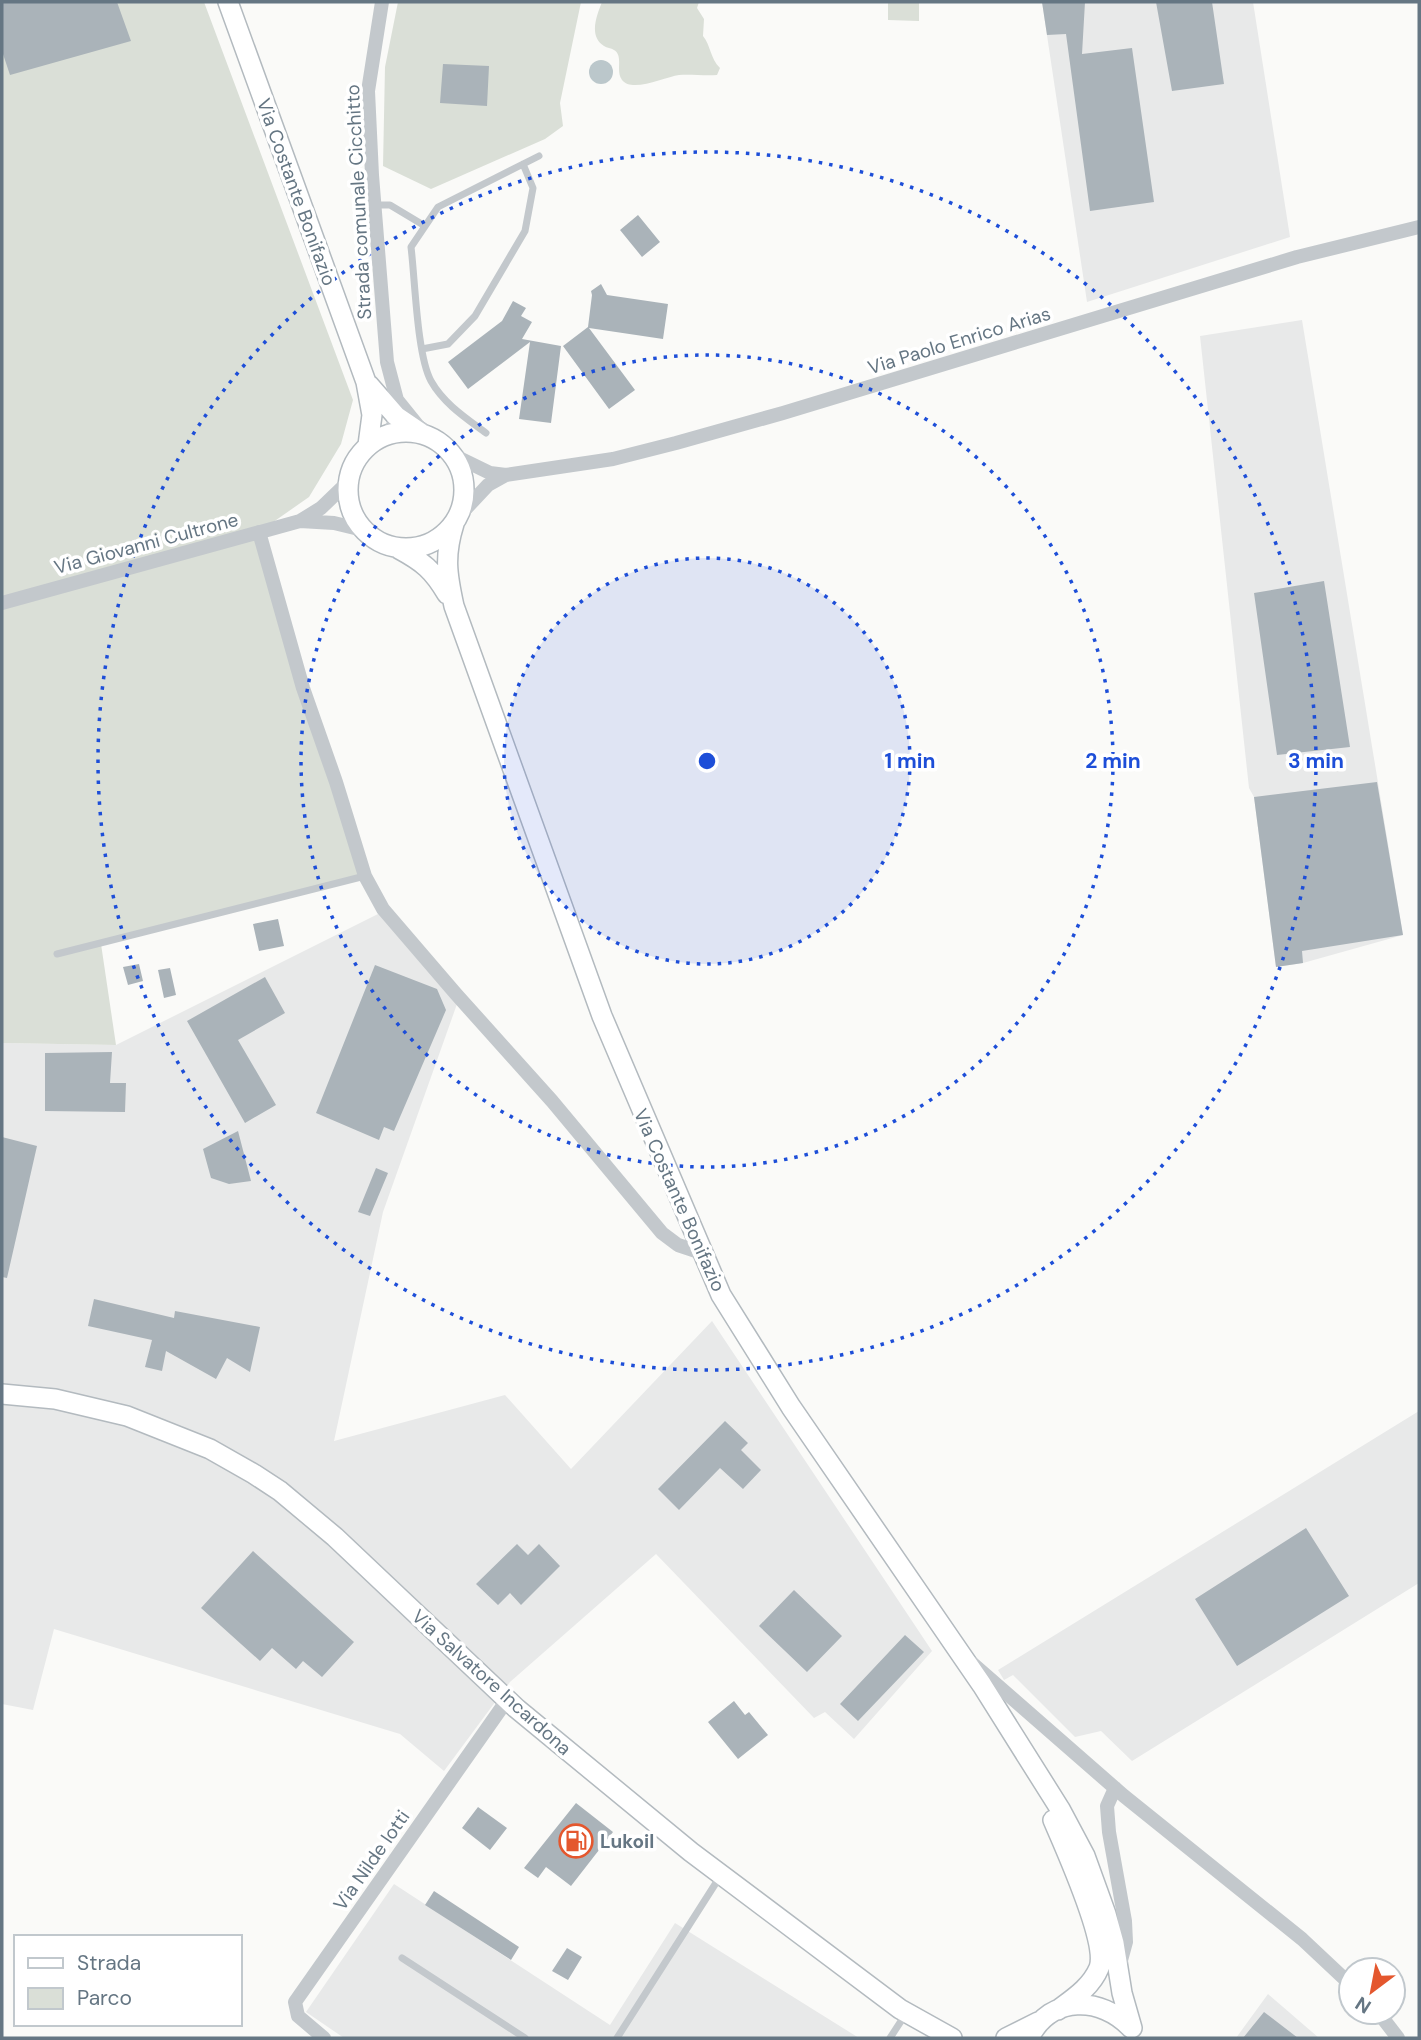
<svg xmlns="http://www.w3.org/2000/svg" width="1421" height="2040" font-family="'DM Sans',sans-serif">
<style>
.built{fill:#e8e9e9}
.green{fill:#dadfd7}
.water{fill:#bbc7cb}
.building{fill:#aab3b9}
.lines{fill:none;stroke-linecap:round;stroke-linejoin:round}
.secondary-casing{stroke:#b3babf;stroke-width:22}
.lane{stroke:#c3c8cc;stroke-width:7}
.street{stroke:#c3c8cc;stroke-width:14}
.secondary{stroke:#fff;stroke-width:19}
.ring{fill:none;stroke:#1d4ed8;stroke-width:3.5;stroke-dasharray:3.5 7}
.labels{text-anchor:middle;stroke-width:7;stroke-linejoin:round;paint-order:stroke}
.street-label{font-size:19px;fill:#657683;stroke:#fff}
.poi-label{font-size:19px;font-weight:bold;fill:#657683;stroke:#fff;text-anchor:start}
.centre{fill:#1d4ed8;stroke:#fff;stroke-width:3.5}
.ring-label{font-size:21px;text-anchor:middle;font-weight:bold;fill:#1d4ed8;stroke:#fff;stroke-width:7;stroke-linejoin:round;paint-order:stroke}
</style>
<rect width="100%" height="100%" fill="#fafaf8"/>
<path class="built" d="M1042,2H1253L1290,237L1087,302Z
M1302,320L1403,935L1303,963L1276,967L1254,797L1249,788L1200,336Z
M380,913L457,1004L383,1212L334,1441L505,1395L571,1469L712,1321L932,1651L854,1739L825,1712L814,1718L656,1554L510,1682L444,1771L400,1734L54,1629L33,1710L2,1704V1043L116,1045Z
M1419,1411V1583L1132,1761L1101,1731L1075,1737L1013,1675L1004,1680L998,1670Z
M394,1884L610,2025L675,1923L859,2038H344L306,2012Z
M1268,1994L1319,2038H1236Z"/>
<path class="green" d="M2,2H204L353,400L341,444L309,497L259,532L365,876L101,944L116,1045L2,1043Z
M398,2H581L560,103L563,126L545,139L431,189L383,166L385,67Z
M602,2H699L697,8L704,19L703,36C711,46 710,58 720,68L717,75C704,76 691,74 679,75C665,77 632,93 622,80C615,71 624,56 614,50C611,48 607,48 604,46C588,36 597,15 602,2Z
M888,2H919V21L888,20Z"/>
<path class="water" d="M589 72a12 12 0 1 1 24 0a12 12 0 1 1-24 0Z"/>
<path class="building" d="M2,2H117L131,41L10,75L2,51Z
M1042,2H1085L1082,54L1132,48L1154,202L1090,211L1066,34L1047,35Z
M1156,2H1212L1224,84L1172,91Z
M443,64L489,66L487,106L440,103Z
M638,215L660,242L642,257L620,230Z
M601,284L607,295L668,304L663,339L589,328L635,390L609,409L563,346L588,327L592,295L591,291Z
M513,301L526,308L521,316L532,322L522,339L561,346L551,423L519,419L530,342L468,389L448,362L502,321Z
M1324,581L1350,747L1277,755L1254,593Z
M1377,782L1403,935L1302,951L1303,963L1276,967L1254,797Z
M278,919L284,946L259,951L253,924Z
M139,964L143,981L128,985L123,967Z
M375,965L437,989L446,1010L394,1131L384,1127L379,1140L316,1113Z
M170,968L176,995L164,998L158,970Z
M265,977L285,1013L238,1040L276,1105L245,1123L187,1021Z
M112,1052L110,1083H126L125,1112L45,1111V1053Z
M238,1131L251,1181L229,1184L211,1178L203,1149Z
M2,1137L37,1146L7,1278L2,1277Z
M376,1168L388,1173L370,1216L358,1212Z
M94,1299L174,1318L175,1311L260,1327L250,1372L227,1358L216,1379L166,1351L162,1371L145,1367L152,1340L88,1326Z
M725,1421L748,1443L741,1450L761,1470L743,1489L720,1468L679,1510L658,1489Z
M1306,1528L1349,1596L1237,1666L1195,1599Z
M517,1544L528,1555L539,1544L560,1566L521,1605L510,1593L498,1605L476,1584Z
M253,1551L354,1642L322,1677L303,1661L296,1669L272,1648L260,1661L201,1608Z
M794,1590L842,1636L807,1672L759,1626Z
M905,1635L924,1652L858,1721L840,1704Z
M734,1701L745,1715L749,1712L768,1735L738,1759L708,1722Z
M576,1803L613,1832L571,1886L546,1867L538,1878L524,1868Z
M478,1807L507,1828L490,1850L462,1828Z
M434,1891L519,1947L511,1960L425,1905Z
M567,1948L582,1957L568,1980L552,1971Z
M1264,2012L1298,2038H1243Z"/>
<g class="lines">
<defs>
<path id="secondary" d="M228,2L366,382L372,415L368,445
M369,385L396,416L421,433
M348 490a58 58 0 1 1 116 0a58 58 0 1 1-116 0Z
M454,524C444,556 447,574 454,606L602,1016L721,1295L791,1407L982,1685L1060,1809L1085,1856L1106,1914L1114,1943L1122,1993L1132,2028
M399,549C423,562 433,570 447,594
M2,1394L55,1399L127,1416L210,1449L254,1474L280,1491L335,1537L516,1708L691,1852L900,2009L952,2038
M1053,1820C1065,1848 1108,1942 1099,1968C1091,1987 1074,1998 1058,2010
M1006,2038L1038,2022
M1029,2038C1051,1995 1101,1996 1131,2028"/>
</defs>
<use href="#secondary" class="secondary-casing"/>
<path class="lane" d="M374,205H390L425,226
M422,349L448,344L475,316L525,231L533,188L523,164
M486,433C466,418 444,404 431,381C417,356 415,279 411,247L438,207L539,156
M57,954L365,876
M402,1958L525,2038
M617,2038L721,1875
M890,2038L905,2015"/>
<path class="street" d="M382,2L368,91L372,175L387,362L397,400L418,426L439,443
M388,434L393,426L397,409
M451,454L490,473L506,475L613,459L676,443L783,413L1297,257L1419,227
M457,518L488,485L506,475
M300,521L321,508L347,483
M259,532L303,688L336,782L365,876L383,909L456,994L552,1101L662,1233L678,1245L702,1253
M2,603L300,521L334,523L363,530
M973,1664L1124,1796L1302,1939L1351,1985
M1115,1788L1107,1806L1109,1832L1125,1921L1126,1942L1120,1964
M1378,2012L1398,2038
M324,2038L298,2016L295,2002L507,1700"/>
<use href="#secondary" class="secondary"/>
</g>
<circle cx="707" cy="761" r="203" fill="#1d4ed8" fill-opacity=".12"/>
<g class="ring">
<circle cx="707" cy="761" r="203"/>
<circle cx="707" cy="761" r="406"/>
<circle cx="707" cy="761" r="609"/>
</g>
<defs>
<symbol id="fuel-ring" viewBox="-11 -11 22 22"><circle r="9.5" fill="#fff" stroke="#e4572e" stroke-width="1.5"/><path d="M-5.5-6h7V0h2V4h1.3V-2.5L3-4.5l.8-.8L6-3V5H2.5V1h-1V6h-7ZM-4.2-4.7v3.2H.2V-4.7Z" fill="#e4572e"/></symbol>
</defs>
<g fill-rule="evenodd">
<use href="#fuel-ring" x="557" y="1822" width="38" height="38"/>
</g>
<g class="labels">
<g class="street-label">
<text transform="translate(297 192) rotate(70)" y="7">Via Costante Bonifazio</text>
<text transform="translate(358 202) rotate(-93)" y="7">Strada comunale Cicchitto</text>
<text transform="translate(959 340) rotate(-17)" y="7">Via Paolo Enrico Arias</text>
<text transform="translate(146 543) rotate(-15)" y="7">Via Giovanni Cultrone</text>
<text transform="translate(680 1200) rotate(66)" y="7">Via Costante Bonifazio</text>
<text transform="translate(492 1682) rotate(42)" y="7">Via Salvatore Incardona</text>
<text transform="translate(371 1860) rotate(-55)" y="7">Via Nilde Iotti</text>
</g>
<g class="poi-label">
<text x="600" y="1848">Lukoil</text>
</g>
</g>
<circle cx="707" cy="761" r="10" class="centre"/>
<g class="ring-label">
<text x="910" y="768">1 min</text>
<text x="1113" y="768">2 min</text>
<text x="1316" y="768">3 min</text>
</g>
<rect width="1421" height="2040" fill="none" stroke="#657683" stroke-width="7"/>
<rect x="14" y="1935" width="228" height="91" fill="#ffffff" stroke="#c1c8cd" stroke-width="2"/>
<rect x="28" y="1958" width="35" height="10" fill="#ffffff" stroke="#c1c8cd" stroke-width="2"/>
<text x="77" y="1970" font-size="21" fill="#657683">Strada</text>
<rect x="28" y="1988" width="35" height="21" fill="#dadfd7" stroke="#c1c8cd" stroke-width="2"/>
<text x="77" y="2005" font-size="21" fill="#657683">Parco</text>
<g transform="translate(1372 1991) rotate(212)"><circle r="33" fill="#ffffff" stroke="#c1c8cd" stroke-width="2"/>
<path d="M0-5L12 26L0 18L-12 26Z" fill="#e4572e"/>
<text y="-10" font-size="19" font-weight="bold" text-anchor="middle" fill="#657683">N</text>
</g>
</svg>
